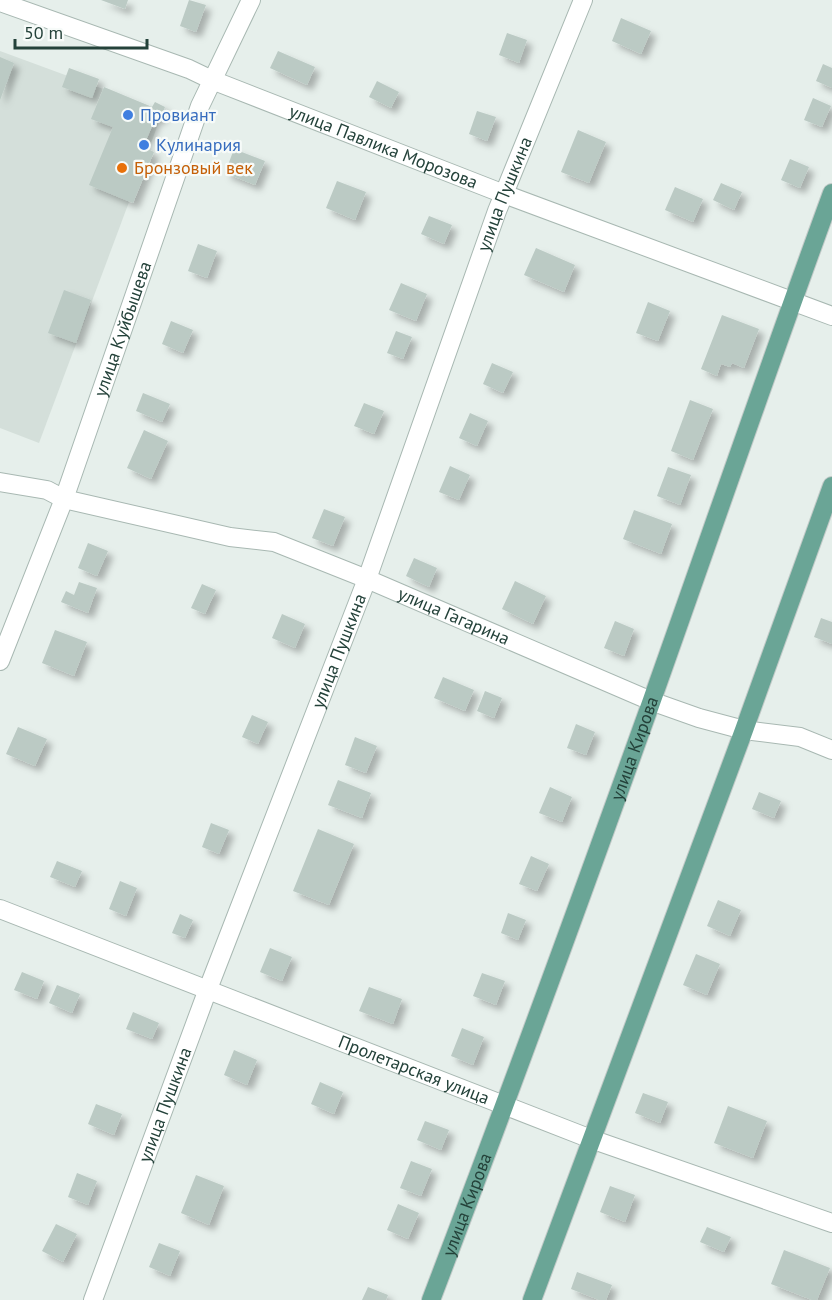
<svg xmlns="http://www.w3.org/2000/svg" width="832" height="1300" font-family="'PT Sans',sans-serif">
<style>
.built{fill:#d4dfda}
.building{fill:#bbcac4;filter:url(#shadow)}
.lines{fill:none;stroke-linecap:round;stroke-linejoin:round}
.minor-casing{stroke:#a8b8b2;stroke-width:20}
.major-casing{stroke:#c2cac8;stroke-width:20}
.minor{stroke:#fff;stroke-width:18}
.major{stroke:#6aa596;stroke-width:18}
.shop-dot{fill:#3f7fe0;stroke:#f7fbf9;stroke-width:2}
.food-dot{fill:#e8710a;stroke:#f7fbf9;stroke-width:2}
.labels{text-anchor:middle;stroke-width:4.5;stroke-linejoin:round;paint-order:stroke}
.shop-label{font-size:18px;fill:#366cbe;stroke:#f7fbf9;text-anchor:start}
.street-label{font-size:18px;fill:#24423a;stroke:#f7fbf9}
.food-label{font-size:18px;fill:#c56008;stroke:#f7fbf9;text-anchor:start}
</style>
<defs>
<filter id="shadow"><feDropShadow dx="5.5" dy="5.5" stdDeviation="3" flood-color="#0004"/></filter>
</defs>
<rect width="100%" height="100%" fill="#e6efeb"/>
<path class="built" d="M0,51L163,111L39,443L0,428Z"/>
<path class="building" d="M101,0H128L125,9Z
M189,0L206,5L196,32L180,26Z
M621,18L651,31L641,54L612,41Z
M507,33L527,40L519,63L499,55Z
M278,51L315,67L307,85L270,68Z
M0,57L14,63L0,100Z
M823,64L832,68V88L816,81Z
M69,68L99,79L92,98L62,87Z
M377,81L399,92L391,108L369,97Z
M104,87L152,107L155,102L165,107L160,119L156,117L144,145V147L154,152L133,203L89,185L113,127L91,119Z
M813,98L831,106L822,127L804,120Z
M477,111L496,117L487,141L469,134Z
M578,130L606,142L589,183L561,172Z
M234,149L265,161L255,185L225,173Z
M790,159L809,167L800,188L781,180Z
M337,181L366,192L355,220L326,208Z
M721,183L742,192L734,210L713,200Z
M675,187L703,199L693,222L665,210Z
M429,216L452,225L444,244L421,234Z
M198,244L217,251L207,278L188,271Z
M536,248L575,265L564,292L524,275Z
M401,283L427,294L416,321L389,310Z
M64,290L91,300L76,343L48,333Z
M648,302L670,311L658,341L636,333Z
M722,315L759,329L744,368L732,363L730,367L721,364L717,376L701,369Z
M171,321L193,330L183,353L162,344Z
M396,331L412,337L403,359L387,353Z
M492,363L513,372L503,393L483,384Z
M143,393L170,404L162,422L136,411Z
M690,400L713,409L693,460L671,451Z
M364,403L384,411L374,434L354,426Z
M470,413L488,421L477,446L459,438Z
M144,430L168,441L151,479L127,468Z
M450,466L470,475L459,500L439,492Z
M668,467L691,475L680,505L657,496Z
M324,509L345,517L333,546L312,538Z
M634,510L672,524L661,554L623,539Z
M88,543L108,551L97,576L78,568Z
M414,558L437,568L429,587L406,576Z
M515,581L546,596L533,624L502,609Z
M79,582L97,588L88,613L61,602L66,591L74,595Z
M202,584L216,590L205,614L191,608Z
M282,614L305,624L295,648L272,638Z
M821,618L832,622V644L814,637Z
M615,621L634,629L624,656L604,648Z
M55,630L87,642L74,676L42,663Z
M443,677L474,690L465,711L434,698Z
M485,691L502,698L494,718L477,711Z
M252,715L268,722L258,744L242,737Z
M576,724L595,732L586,755L567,748Z
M18,727L47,739L35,766L6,754Z
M355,737L377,746L366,773L345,765Z
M338,780L371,793L362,818L328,805Z
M550,787L572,797L562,822L539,813Z
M759,792L781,801L774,818L752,809Z
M211,823L229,830L219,854L202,847Z
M318,829L354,844L329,905L293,891Z
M531,856L549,864L537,891L519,884Z
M57,861L82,871L75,887L50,877Z
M120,881L137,888L126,916L109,909Z
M718,900L741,910L730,936L707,926Z
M508,913L526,920L518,940L501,933Z
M180,914L193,920L185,938L172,933Z
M270,948L292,957L282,981L260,972Z
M696,954L720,964L707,995L683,985Z
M22,972L44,981L37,999L14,990Z
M482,973L505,981L496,1005L473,996Z
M57,985L80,994L72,1013L49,1003Z
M369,987L402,999L393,1024L359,1011Z
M133,1012L159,1023L152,1039L126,1029Z
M462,1028L484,1037L473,1065L451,1056Z
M234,1050L257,1060L247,1085L224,1075Z
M320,1082L343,1092L334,1114L311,1104Z
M643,1093L668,1102L660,1123L635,1113Z
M96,1104L122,1114L114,1135L88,1124Z
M728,1106L767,1121L753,1158L714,1143Z
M425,1121L449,1130L441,1150L417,1140Z
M411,1161L432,1169L421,1196L400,1188Z
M77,1173L97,1181L88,1205L68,1197Z
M196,1175L224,1186L209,1225L181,1213Z
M610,1186L635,1195L625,1222L600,1212Z
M398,1204L419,1213L408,1239L387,1230Z
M56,1224L77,1234L63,1262L42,1251Z
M707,1227L731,1237L724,1252L700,1242Z
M159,1243L180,1251L170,1276L149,1267Z
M784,1250L830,1268L817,1300H812L771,1284Z
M577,1272L612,1285L606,1300H599L571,1289Z
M368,1287L388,1295L386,1300H362Z"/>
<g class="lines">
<defs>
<g id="minor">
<path id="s1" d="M0,2L189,69L212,80L504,194L832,316"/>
<path id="s2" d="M0,482L47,490L64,499L230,537L274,542L367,579L651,701L699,718L744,730L800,737L832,750"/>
<path id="s3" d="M0,661L64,499L200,106L251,0"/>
<path id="s4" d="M0,909L591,1139L832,1223"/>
<path id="s5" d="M93,1300L208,989L367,579L497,211L583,0"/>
</g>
<g id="major">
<path id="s6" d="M431,1300C507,1101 580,901 652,700C712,531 770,362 832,193"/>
<path d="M532,1300L744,730L832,486"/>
</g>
</defs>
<use href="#minor" class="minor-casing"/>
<use href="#major" class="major-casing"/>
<use href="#minor" class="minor"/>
<use href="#major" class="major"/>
</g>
<g class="shop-dot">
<circle cx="128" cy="115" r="6"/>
<circle cx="144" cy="145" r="6"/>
</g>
<circle class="food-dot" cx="122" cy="168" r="6"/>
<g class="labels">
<g class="shop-label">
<text x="140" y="121">Провиант</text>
<text x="156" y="151">Кулинария</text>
</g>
<g class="street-label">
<text dy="6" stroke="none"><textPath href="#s1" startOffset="410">улица Павлика Морозова</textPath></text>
<text dy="6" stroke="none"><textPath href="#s5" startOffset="1180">улица Пушкина</textPath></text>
<text dy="6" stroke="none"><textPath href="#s3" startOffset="354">улица Куйбышева</textPath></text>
<text dy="6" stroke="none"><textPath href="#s2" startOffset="476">улица Гагарина</textPath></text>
<text dy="6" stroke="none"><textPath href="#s5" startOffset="694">улица Пушкина</textPath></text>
<text dy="6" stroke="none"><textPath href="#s6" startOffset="588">улица Кирова</textPath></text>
<text dy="6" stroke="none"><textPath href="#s4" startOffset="444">Пролетарская улица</textPath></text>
<text dy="6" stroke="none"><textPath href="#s5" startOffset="208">улица Пушкина</textPath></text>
<text dy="6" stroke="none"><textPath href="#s6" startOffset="102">улица Кирова</textPath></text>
</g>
<g class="food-label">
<text x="134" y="174">Бронзовый век</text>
</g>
</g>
<path d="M15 39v9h132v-9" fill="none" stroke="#24423a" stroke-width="3"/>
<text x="24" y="39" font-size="18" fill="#24423a" stroke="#f7fbf9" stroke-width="4.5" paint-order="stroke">50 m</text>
</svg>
